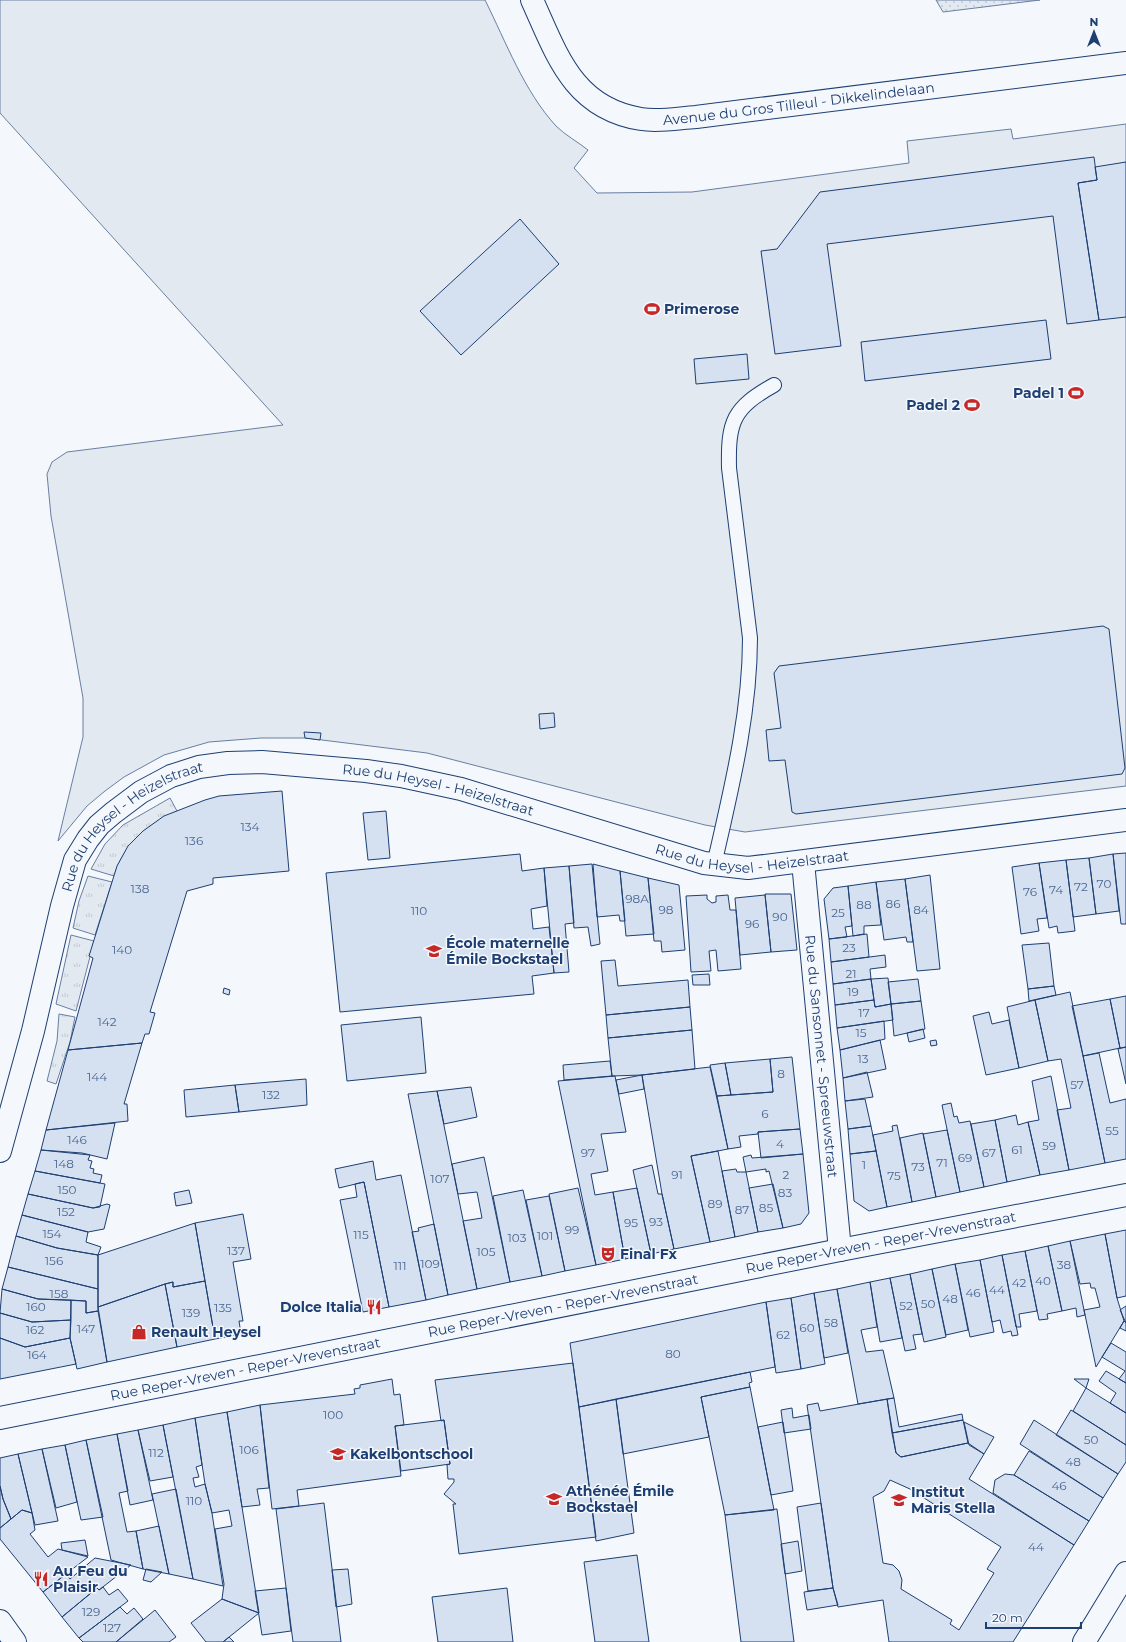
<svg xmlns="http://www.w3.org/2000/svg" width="1126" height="1642" font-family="Montserrat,sans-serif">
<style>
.grass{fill:url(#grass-tufts);stroke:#687fa3}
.park{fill:url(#park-dots);stroke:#687fa3}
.pitch{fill:#e3e9f0;stroke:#687fa3}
.building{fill:#d5e0f0;stroke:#1d3f73;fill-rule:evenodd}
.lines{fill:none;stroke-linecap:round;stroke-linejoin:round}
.lane-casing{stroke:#1d3f73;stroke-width:16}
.street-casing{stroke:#1d3f73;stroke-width:24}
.primary-casing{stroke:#1d3f73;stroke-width:24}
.lane{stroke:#f4f7fb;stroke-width:14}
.street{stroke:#f4f7fb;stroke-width:22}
.primary{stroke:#f4f7fb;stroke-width:22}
.labels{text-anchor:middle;stroke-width:3;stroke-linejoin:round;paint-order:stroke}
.number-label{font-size:12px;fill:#4b6792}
.street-label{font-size:14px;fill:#1d3f73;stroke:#f4f7fb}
.poi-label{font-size:14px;font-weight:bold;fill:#1d3f73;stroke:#f4f7fb;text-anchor:start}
</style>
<defs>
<pattern id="grass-tufts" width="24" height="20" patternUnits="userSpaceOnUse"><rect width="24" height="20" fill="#e3e9f0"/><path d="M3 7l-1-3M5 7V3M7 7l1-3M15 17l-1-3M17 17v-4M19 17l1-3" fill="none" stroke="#c2c9d1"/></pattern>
<pattern id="park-dots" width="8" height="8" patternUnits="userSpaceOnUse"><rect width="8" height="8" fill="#e3e9f0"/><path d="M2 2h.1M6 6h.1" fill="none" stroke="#c2c9d1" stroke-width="1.8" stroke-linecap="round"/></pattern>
</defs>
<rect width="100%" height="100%" fill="#f4f7fb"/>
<path class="grass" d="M170,798L177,811C148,824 123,845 114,876L91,869L105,844L123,825Z
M88,876L112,882L95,935L73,928L79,901Z
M71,935L94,941L76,1011L56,1004Z
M59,1014L75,1017L70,1042L56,1084L47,1081L57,1041Z"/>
<path class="park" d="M936,0H1040L943,12Z"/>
<path class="pitch" d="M0,0H485C506,42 524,91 556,126C565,135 578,142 588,150L574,168L597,193L692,192L909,163L907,141L1011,129L1013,139L1126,124V786L745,832L705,825L427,753L306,738H261L209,742L164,755L124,777L105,791L87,806L58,841L83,737V698L51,516L47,474L52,462L67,452L283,425L0,113Z"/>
<path class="building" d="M1094,157L1097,180L1078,183L1099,320L1067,324L1053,216L827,244L841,346L775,354L761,251L777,249L820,192Z
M1126,162V317L1099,320L1078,183L1097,180L1095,167Z
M520,219L559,264L461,355L420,311Z
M1046,320L1051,359L865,381L861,342Z
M747,354L749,379L696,384L694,359Z
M1103,626L1109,629L1125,768L1122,774L796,814L792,812L785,760L769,761L766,730L781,728L774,673L779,666Z
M554,713L555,727L540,729L539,714Z
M304,732L321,733L320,740L305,738Z
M282,791L289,871L213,878V884L187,891L150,1012L155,1013L149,1034H145L142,1043L68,1050L93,958L89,956L117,866L128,846L143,831L164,816L205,800L219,796Z
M386,811L390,858L368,860L363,813Z
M1126,853V924H1121L1113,854Z
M520,854L522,871L544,868L547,906L531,909L533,929L549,927L554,973L532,976L534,994L340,1012L326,873Z
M1113,854L1119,911L1096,914L1089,858Z
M1089,858L1096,914L1073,917L1066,860Z
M1066,860L1075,931L1058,933L1057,926L1049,928L1039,863Z
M1039,863L1047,918L1037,919L1039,931L1021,934L1012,867Z
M592,864L600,944L591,946L588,927L574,928L569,866Z
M593,864L620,871L625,921H620L619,915L597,917Z
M569,866L574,923L565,924L569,972L554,973L544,868Z
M620,871L648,878L654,934L626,936Z
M930,875L940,969L917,971L905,879Z
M648,878L679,885L685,950L662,952L661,941H654Z
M905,879L913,942H907L906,937L884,940L876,882Z
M876,882L881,925L864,926V934L853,936L848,886Z
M848,886L852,926L845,927L847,937L829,939L824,899L833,888Z
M765,894H791L797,950L771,952Z
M707,895V899L712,903L716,902V896L728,895L730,910H736L741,969L718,971L716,950L709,951L711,971L691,972L686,896Z
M765,895L771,952L740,955L735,898Z
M867,934L869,957L831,962L829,939Z
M1049,943L1054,986L1028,989L1022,945Z
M885,955L886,967L870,969L871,979L833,984L831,962Z
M615,960L618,986L688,980L690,1007L606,1015L601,961Z
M709,974L710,985H693L692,975Z
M888,978L891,1004L875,1007L871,979Z
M871,979L874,1000L835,1005L833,984Z
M918,979L921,1001L891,1004L888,982Z
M1054,986L1056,995L1029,1001L1028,989Z
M224,988L230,990L229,995L223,993Z
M1070,992L1105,1163L1069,1170L1057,1110L1071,1108L1061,1059L1048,1061L1035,1000Z
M1126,996V1047L1120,1048L1110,999Z
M1110,999L1120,1048L1083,1056L1072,1006Z
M874,1000L875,1007L891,1004L893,1020L837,1028L835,1005Z
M1035,1000L1048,1061L1019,1068L1007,1007Z
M921,1001L925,1029L894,1036L891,1004Z
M690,1007L692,1030L608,1038L606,1015Z
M989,1012L992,1024L1009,1020L1019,1068L986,1075L973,1016Z
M421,1017L426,1073L347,1081L341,1025Z
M884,1021L885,1039L840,1050L837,1028Z
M923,1029L925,1038L909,1042L907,1033Z
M692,1030L695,1069L642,1075L612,1076L608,1038Z
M880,1040L886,1069L843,1078L840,1050Z
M936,1040L937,1045L931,1046L930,1041Z
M142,1043L124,1104H127L128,1121L46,1130L68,1050Z
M1126,1047V1084L1118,1049Z
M1099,1053L1110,1103L1126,1099V1159L1105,1163L1083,1056Z
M792,1057L800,1129L758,1132V1134L739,1136L741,1147L728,1149L717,1096L773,1092L770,1059Z
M770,1059L773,1092L731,1095L725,1063Z
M610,1061L612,1076L564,1080L563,1065Z
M725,1063L731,1095L717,1096L710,1065Z
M710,1067L728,1149L691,1156L710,1242L674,1249L662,1194L642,1075Z
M867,1072L873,1097L845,1101L843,1078Z
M642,1075L644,1089L619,1094L616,1080Z
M615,1076L626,1132L601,1134L608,1171L591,1174L595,1195L613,1192L625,1259L596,1265L558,1081Z
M1051,1076L1069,1170L1040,1175L1028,1122L1039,1120L1032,1081Z
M306,1079L307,1105L239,1112L235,1085Z
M235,1085L239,1112L186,1117L184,1090Z
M471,1087L477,1117L444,1124L437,1091Z
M437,1091L477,1289L448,1295L408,1094Z
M865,1099L871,1126L848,1129L845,1101Z
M951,1103L954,1117L957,1116L959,1123L970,1121L984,1187L960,1192L942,1105Z
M1016,1115L1018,1125L1028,1122L1040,1175L1007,1182L995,1120Z
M995,1120L1007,1182L984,1187L971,1124Z
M115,1123L107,1159L82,1153L41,1150L46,1130Z
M897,1125L912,1202L887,1207L873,1135L893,1131L892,1126Z
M871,1126L876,1151L850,1154L848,1129Z
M800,1129L803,1154L761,1158L758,1132Z
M947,1130L960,1192L936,1197L923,1134Z
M923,1133L936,1197L912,1202L900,1138Z
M41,1150L90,1155L88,1160L92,1161L90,1168L94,1169L93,1173L102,1175L100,1183L35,1171Z
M718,1151L735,1237L710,1242L691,1156Z
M876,1151L887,1207L869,1211L854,1201L850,1154Z
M803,1154L809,1213L801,1224L783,1228L769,1171L766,1172V1169L746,1172L743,1157L751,1155L752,1158Z
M484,1157L510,1282L477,1289L463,1221L482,1218L477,1192L458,1194L452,1164Z
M373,1161L376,1180L401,1175L426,1300L389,1307L364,1182L339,1188L335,1169Z
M652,1165L658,1194H662L674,1249L651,1254L633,1170Z
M736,1169L737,1172H746L758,1232L735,1237L722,1171Z
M35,1171L105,1184L100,1207L93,1208L28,1194Z
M364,1182L389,1307L363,1312L340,1200L357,1197L355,1184Z
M773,1184L783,1228L758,1232L749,1188Z
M578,1188L596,1265L565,1271L549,1194Z
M637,1188L651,1254L625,1259L613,1192Z
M189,1190L192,1203L176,1206L174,1193Z
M523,1190L542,1276L510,1282L493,1196Z
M28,1194L93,1208L107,1204L110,1205L104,1229L88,1232L22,1215Z
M549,1196L565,1271L542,1276L526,1200Z
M243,1214L251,1259L233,1262L243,1321H239L241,1334L215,1339L195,1223Z
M22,1215L88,1232L86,1242L101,1247L98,1255L57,1248L16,1236Z
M195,1223L205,1281L173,1287V1282L165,1284L98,1307V1255Z
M434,1224L448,1295L426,1300L412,1232L419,1231L418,1228Z
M1126,1230V1296L1117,1298L1105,1234Z
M1105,1234L1117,1298L1124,1321L1096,1367L1084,1310L1100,1307L1095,1288H1091L1090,1283L1080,1284L1070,1241Z
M16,1236L57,1248L98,1255V1289L8,1267Z
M1070,1241L1085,1315L1077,1317L1076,1308L1062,1311L1048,1246Z
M1048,1246L1062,1311L1047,1314L1048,1319L1039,1320L1025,1251Z
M1025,1251L1037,1311L1019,1314L1021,1327H1016L1002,1255Z
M1002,1255L1018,1335L1012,1336L1011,1331L1003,1333L1000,1320L992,1322L980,1260Z
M980,1260L994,1332L970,1337L955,1264Z
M955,1264L968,1330L946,1335L932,1269Z
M8,1267L98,1289V1311L86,1313V1301L38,1299L2,1289Z
M932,1269L946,1337L924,1342L910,1274Z
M910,1274L922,1334L913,1335L916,1349L905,1351L890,1278Z
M890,1278L902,1338L880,1342L870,1282Z
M205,1281L215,1339L177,1347L165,1284L173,1282V1287Z
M870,1282L877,1327L861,1330L866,1352L883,1350L894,1398L858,1404L837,1289Z
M165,1284L177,1347L107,1362L98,1307Z
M2,1289L38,1299L71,1300V1320L32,1322L0,1313Z
M837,1289L848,1353L824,1358L814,1293Z
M814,1293L825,1364L801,1369L791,1298Z
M791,1298L801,1369L776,1373L766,1302Z
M71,1300L86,1301V1313L98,1311L107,1362L77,1369L70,1338Z
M766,1302L775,1367L579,1407L570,1343Z
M1126,1306V1323L1120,1310Z
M0,1313L32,1322L71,1320L70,1338L25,1347L0,1338Z
M1124,1321L1126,1323V1331L1120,1328Z
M0,1338L25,1347L70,1338L76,1364L0,1379Z
M1111,1343L1126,1352V1383L1119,1379L1125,1371L1102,1357Z
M573,1363L596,1537L459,1554L453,1504H456L444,1494L454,1482V1479H448L447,1465L450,1464L444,1420L441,1421L435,1380Z
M1106,1371L1126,1383V1413L1110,1403L1116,1393L1099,1381Z
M750,1372L752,1382L749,1383L750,1387L701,1397L709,1437L623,1454L616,1399Z
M392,1379L394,1395L400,1394L404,1425L395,1426L401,1476L297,1490L299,1506L272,1509L260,1405L355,1394L354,1389L360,1388V1385Z
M1074,1379H1089L1086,1388Z
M750,1387L774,1510L725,1515L701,1397Z
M1086,1388L1126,1413V1445L1073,1411Z
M894,1398L899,1427L962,1414L963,1420L892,1433L887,1399Z
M616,1399L634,1533L596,1541L579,1407Z
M887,1399L896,1453L901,1457L968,1443L984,1454L969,1479L1074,1545L1013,1642H889L883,1600L838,1607L833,1588L807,1405L818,1403L820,1411ZM890,1480L910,1489L1001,1547L987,1569L994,1573L959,1630L950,1624L952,1620L901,1589L902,1580L899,1571L893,1565L883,1563L873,1497L884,1491Z
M260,1405L269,1488L257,1489L260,1505L242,1507L227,1412Z
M792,1408L793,1418L809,1415L811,1429L784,1433L781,1410Z
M1071,1410L1126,1445V1462L1118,1474L1056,1435Z
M227,1412L242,1507L259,1613L222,1599L224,1584L215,1529L232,1526L229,1510L212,1513L205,1484L195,1418Z
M195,1418L202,1465L196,1467L199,1477L193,1478L195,1487L205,1484L212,1513L223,1586L193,1579L163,1425Z
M444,1420L450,1464L401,1471L395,1426Z
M963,1420L968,1443L901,1457L896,1453L892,1433Z
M1034,1420L1118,1474L1103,1498L1020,1444Z
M783,1422L793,1491L771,1495L758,1427Z
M964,1422L994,1437L984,1454L969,1445Z
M163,1425L173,1477L150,1481L138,1430Z
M138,1430L153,1500L130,1505L117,1434Z
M117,1434L128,1491L119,1493L127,1532L136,1531L143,1569L111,1560L86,1440Z
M86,1440L103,1517L81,1520L65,1445Z
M65,1445L77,1502L56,1508L42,1449Z
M42,1449L58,1521L35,1525L18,1454Z
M1029,1451L1103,1498L1089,1521L1014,1475Z
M18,1454L32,1513L22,1510L11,1519L3,1499L0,1486V1458Z
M1005,1474L1014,1475L1089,1521L1074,1545L993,1493L995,1480Z
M0,1486L3,1499L11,1519L0,1528Z
M176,1489L193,1579L169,1574L152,1494Z
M324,1503L341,1642H293L276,1509Z
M821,1503L833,1588L808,1591L797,1507Z
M777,1509L794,1642H741L725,1515Z
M22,1510L32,1513L35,1530L30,1534L48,1557L58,1549L88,1557L43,1592L0,1539V1528Z
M159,1526L169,1574L143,1569L136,1531Z
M85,1540L88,1556L62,1550L61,1543Z
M798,1541L802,1571L785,1574L781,1544Z
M637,1555L649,1642H595L584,1562Z
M95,1558L131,1565L99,1590L97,1588L62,1617L43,1592L66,1574L70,1579Z
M146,1569L162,1572L151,1582L143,1580Z
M348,1569L352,1604L336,1607L332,1570Z
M103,1587L109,1595L118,1589L128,1601L79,1638L62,1617L97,1588L99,1590Z
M286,1588L291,1631L262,1635L255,1591Z
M507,1588L513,1642H438L432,1597Z
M833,1588L838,1605L807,1610L804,1592Z
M222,1599L259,1613L223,1642H206L191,1623Z
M120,1607L127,1614L134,1608L143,1619L116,1642H83L79,1638Z
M155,1610L176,1637L169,1642H116Z
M229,1637L234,1642H223Z"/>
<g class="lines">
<defs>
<path id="lane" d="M714,865C731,790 750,715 750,638L729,468C728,421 733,408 774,385"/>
<g id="street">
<path id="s1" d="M532,0C557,55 573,108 641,119C659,122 679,118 696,117L1126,63"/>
<path id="s2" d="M803,862L840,1250"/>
<path id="s3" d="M0,1151L33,1031L62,906L75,860L88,839L99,825L113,813L141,792L171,776L199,767L228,763L262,762L366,771L401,776L461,789L704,863L748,868L1126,820"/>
<path id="s4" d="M0,1418L840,1250L1126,1195"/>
<path d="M1084,1642L1126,1573"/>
</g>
<path id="primary" d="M0,1621L15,1642"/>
</defs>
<use href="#lane" class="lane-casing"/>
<use href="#street" class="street-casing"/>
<use href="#primary" class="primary-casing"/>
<use href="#lane" class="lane"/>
<use href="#street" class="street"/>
<use href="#primary" class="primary"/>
</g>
<defs>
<symbol id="stadium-bare" viewBox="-9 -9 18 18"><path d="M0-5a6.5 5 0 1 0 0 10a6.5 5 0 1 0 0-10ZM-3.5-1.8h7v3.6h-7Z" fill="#c62828" stroke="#f4f7fb" stroke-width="2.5" paint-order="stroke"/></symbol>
<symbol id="school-bare" viewBox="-9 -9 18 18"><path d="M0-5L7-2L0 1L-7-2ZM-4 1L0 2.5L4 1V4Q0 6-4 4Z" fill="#c62828" stroke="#f4f7fb" stroke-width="2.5" paint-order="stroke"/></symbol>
<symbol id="theatre-bare" viewBox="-9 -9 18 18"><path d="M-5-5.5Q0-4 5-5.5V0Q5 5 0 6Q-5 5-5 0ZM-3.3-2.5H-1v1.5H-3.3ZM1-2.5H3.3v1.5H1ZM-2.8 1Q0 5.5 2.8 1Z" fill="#c62828" stroke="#f4f7fb" stroke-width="2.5" paint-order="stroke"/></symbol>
<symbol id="restaurant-bare" viewBox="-9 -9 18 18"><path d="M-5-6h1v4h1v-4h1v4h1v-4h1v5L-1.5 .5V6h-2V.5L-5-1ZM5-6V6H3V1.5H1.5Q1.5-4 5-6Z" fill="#c62828" stroke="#f4f7fb" stroke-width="2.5" paint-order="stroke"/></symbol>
<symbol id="shop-bare" viewBox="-9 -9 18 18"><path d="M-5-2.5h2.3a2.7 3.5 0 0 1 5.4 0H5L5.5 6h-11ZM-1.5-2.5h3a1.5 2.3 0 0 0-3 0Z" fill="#c62828" stroke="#f4f7fb" stroke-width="2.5" paint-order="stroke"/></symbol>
</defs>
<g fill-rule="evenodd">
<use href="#stadium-bare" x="641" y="298" width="22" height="22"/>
<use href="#stadium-bare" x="1065" y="382" width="22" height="22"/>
<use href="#stadium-bare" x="961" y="394" width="22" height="22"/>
<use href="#school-bare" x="423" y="940" width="22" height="22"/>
<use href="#theatre-bare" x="597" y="1243" width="22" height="22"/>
<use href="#restaurant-bare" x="363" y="1296" width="22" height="22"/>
<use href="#shop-bare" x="128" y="1321" width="22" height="22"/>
<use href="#school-bare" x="327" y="1443" width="22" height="22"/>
<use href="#school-bare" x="543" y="1488" width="22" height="22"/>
<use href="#school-bare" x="888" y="1489" width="22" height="22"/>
<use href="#restaurant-bare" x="30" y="1568" width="22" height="22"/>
</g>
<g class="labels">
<g class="number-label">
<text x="250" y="831">134</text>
<text x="194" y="845">136</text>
<text x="1104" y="888">70</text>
<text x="1081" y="891">72</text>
<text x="140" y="893">138</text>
<text x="1056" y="894">74</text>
<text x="1030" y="896">76</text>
<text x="637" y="903">98A</text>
<text x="893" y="908">86</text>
<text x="864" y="909">88</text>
<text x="666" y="914">98</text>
<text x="921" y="914">84</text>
<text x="419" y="915">110</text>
<text x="838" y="917">25</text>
<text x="780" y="921">90</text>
<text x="752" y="928">96</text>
<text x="849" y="952">23</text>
<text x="122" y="954">140</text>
<text x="851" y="978">21</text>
<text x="853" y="996">19</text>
<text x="864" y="1017">17</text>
<text x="107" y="1026">142</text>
<text x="861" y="1037">15</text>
<text x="863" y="1063">13</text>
<text x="781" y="1078">8</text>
<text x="97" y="1081">144</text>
<text x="1077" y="1089">57</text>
<text x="271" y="1099">132</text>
<text x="765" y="1118">6</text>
<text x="1112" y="1135">55</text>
<text x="77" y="1144">146</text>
<text x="780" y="1148">4</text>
<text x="1049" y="1150">59</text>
<text x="1017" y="1154">61</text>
<text x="588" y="1157">97</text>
<text x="989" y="1157">67</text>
<text x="965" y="1162">69</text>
<text x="942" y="1167">71</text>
<text x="64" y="1168">148</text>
<text x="864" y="1169">1</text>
<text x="918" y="1171">73</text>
<text x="677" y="1179">91</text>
<text x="786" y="1179">2</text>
<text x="894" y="1180">75</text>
<text x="440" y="1183">107</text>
<text x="67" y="1194">150</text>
<text x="785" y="1197">83</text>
<text x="715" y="1208">89</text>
<text x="766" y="1212">85</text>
<text x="742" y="1214">87</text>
<text x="66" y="1216">152</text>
<text x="656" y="1226">93</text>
<text x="631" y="1227">95</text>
<text x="572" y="1234">99</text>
<text x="52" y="1238">154</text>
<text x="361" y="1239">115</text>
<text x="545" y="1240">101</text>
<text x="517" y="1242">103</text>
<text x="236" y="1255">137</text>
<text x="486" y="1256">105</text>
<text x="54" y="1265">156</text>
<text x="430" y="1268">109</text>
<text x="1064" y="1269">38</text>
<text x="400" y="1270">111</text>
<text x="1043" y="1285">40</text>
<text x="1019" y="1287">42</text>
<text x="997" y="1294">44</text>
<text x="973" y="1297">46</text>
<text x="59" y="1298">158</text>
<text x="950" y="1303">48</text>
<text x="928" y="1308">50</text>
<text x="906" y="1310">52</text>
<text x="36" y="1311">160</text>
<text x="223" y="1312">135</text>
<text x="191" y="1317">139</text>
<text x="831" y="1327">58</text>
<text x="807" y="1332">60</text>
<text x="86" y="1333">147</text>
<text x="35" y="1334">162</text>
<text x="783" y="1339">62</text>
<text x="673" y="1358">80</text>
<text x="37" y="1359">164</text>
<text x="333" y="1419">100</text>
<text x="1091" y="1444">50</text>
<text x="249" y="1454">106</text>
<text x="156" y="1457">112</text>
<text x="1073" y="1466">48</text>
<text x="1059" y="1490">46</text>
<text x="194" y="1505">110</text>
<text x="1036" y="1551">44</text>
<text x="91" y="1616">129</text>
<text x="112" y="1632">127</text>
</g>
<g class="street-label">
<text dy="5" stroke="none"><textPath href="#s1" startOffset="329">Avenue du Gros Tilleul - Dikkelindelaan</textPath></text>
<text dy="5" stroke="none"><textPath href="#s3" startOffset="702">Rue du Heysel - Heizelstraat</textPath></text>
<text dy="5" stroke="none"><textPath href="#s3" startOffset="366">Rue du Heysel - Heizelstraat</textPath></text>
<text dy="5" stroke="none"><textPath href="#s3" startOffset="1026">Rue du Heysel - Heizelstraat</textPath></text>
<text dy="5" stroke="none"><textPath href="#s2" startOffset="195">Rue du Sansonnet - Spreeuwstraat</textPath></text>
<text dy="5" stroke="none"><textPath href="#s4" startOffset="898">Rue Reper-Vreven - Reper-Vrevenstraat</textPath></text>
<text dy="5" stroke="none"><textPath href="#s4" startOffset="574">Rue Reper-Vreven - Reper-Vrevenstraat</textPath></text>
<text dy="5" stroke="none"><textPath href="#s4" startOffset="250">Rue Reper-Vreven - Reper-Vrevenstraat</textPath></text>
</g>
<g class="poi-label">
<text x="664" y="314">Primerose</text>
<text x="1064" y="398" text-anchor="end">Padel 1</text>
<text x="960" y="410" text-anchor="end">Padel 2</text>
<text x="446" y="948">École maternelle<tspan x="446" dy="16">Émile Bockstael</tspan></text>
<text x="620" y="1259">Final Fx</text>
<text x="362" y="1312" text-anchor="end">Dolce Italia</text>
<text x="151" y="1337">Renault Heysel</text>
<text x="350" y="1459">Kakelbontschool</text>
<text x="566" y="1496">Athénée Émile<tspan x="566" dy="16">Bockstael</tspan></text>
<text x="911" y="1497">Institut<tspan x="911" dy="16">Maris Stella</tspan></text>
<text x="53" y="1576">Au Feu du<tspan x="53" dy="16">Plaisir</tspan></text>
</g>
</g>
<g transform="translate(1094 32)" stroke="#f4f7fb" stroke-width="3" paint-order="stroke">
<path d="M0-3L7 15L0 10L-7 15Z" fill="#1d3f73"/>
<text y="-6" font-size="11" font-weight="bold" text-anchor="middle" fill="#1d3f73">N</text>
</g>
<path d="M986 1622v6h95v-6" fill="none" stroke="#1d3f73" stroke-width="2"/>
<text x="992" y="1622" font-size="12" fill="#1d3f73" stroke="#f4f7fb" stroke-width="3" paint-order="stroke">20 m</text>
</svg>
